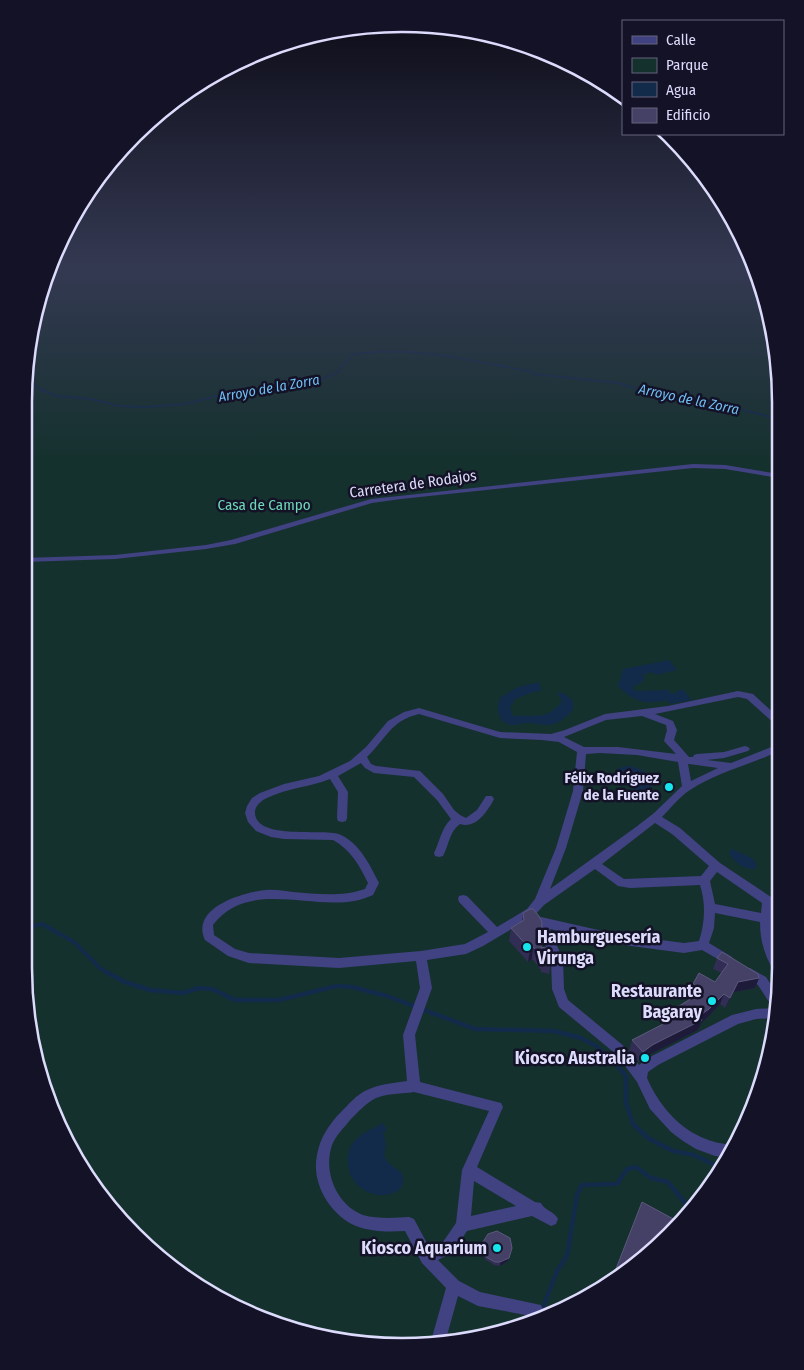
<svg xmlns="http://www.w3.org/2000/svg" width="804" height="1370" font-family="'Fira Sans Condensed',sans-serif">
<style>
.green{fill:#15312e}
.water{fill:#132b4a}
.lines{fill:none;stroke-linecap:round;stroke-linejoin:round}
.stream-far2{stroke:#132b4a;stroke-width:2}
.stream-far1{stroke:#132b4a;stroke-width:4}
.stream{stroke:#132b4a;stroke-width:4.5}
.canal{fill:#132b4a;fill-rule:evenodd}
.street{fill:#414282;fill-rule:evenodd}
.wall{fill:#322d54}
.shaded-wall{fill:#1e1a3a}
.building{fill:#444066;stroke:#5c587d}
.poi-dot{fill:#16e5ed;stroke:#141227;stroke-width:2}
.labels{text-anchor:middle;stroke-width:5;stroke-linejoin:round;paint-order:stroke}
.far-water-label{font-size:14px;font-style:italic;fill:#71bff4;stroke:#141227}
.street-label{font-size:15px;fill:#dddbfc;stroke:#141227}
.park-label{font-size:15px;fill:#6cd8b6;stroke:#141227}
.poi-label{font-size:15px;font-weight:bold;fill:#dddbfc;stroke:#141227;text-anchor:end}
.near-poi-label{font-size:18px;font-weight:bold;fill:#dddbfc;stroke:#141227;text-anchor:end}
.rim{fill:none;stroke:#dddbfc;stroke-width:2.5}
</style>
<rect width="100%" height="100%" fill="#141227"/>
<path class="green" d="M51,266H752L767,304L779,377V993L760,1090L716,1178L632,1268L523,1326L402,1346L281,1326L172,1268L102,1198L44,1089L24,968L25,377L44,280Z"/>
<path class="water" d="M669,660L677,670L655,675L653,672L642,675L645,680L633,687L635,691L668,690L672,694L683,689L691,700L670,704L666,700C645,705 634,702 618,686L623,669Z
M538,682L542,690L530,693L513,700L514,702L510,707L513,716C537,715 548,720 562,701L557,693H563L573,701V709C568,717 557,725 547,725C541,725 536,723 531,723C526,722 520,724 515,725C499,726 494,709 501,697L518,687Z
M626,766C639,766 655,774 651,790L638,799L633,787L630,788L627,782L629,781L617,769Z
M732,849L752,858L757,865L755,869C743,870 734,862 729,853Z
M383,1123L387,1130L383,1133C392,1156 372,1153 401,1172C416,1202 352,1206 348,1164C346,1138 365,1133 383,1123Z"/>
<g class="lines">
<path class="stream-far2" d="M26,370L31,374L30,380L39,389L57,396L91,399L119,406L146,407L185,404L229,393L262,391L315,382L338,372L351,355C409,344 471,361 529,371L534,374L619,383L655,395L711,402L779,419"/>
<path class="stream-far1" d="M24,928L42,924L74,942L101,969L110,974"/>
<path class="stream" d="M108,973L125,982L150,990L183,993L199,988L212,989L235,1000H279L337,986L352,987L387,996L475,1029L554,1031L581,1038L596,1046L611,1058L626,1076V1103L633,1124L648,1138L673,1151L694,1155L721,1168
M539,1318L557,1271L567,1256L577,1195L582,1185L617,1184L627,1169L636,1167L651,1178L668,1182L685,1203L690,1206"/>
<path class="canal" d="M779,820V847L775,845C771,838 771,828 775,821Z"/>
<path class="street" d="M693,464L725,465L779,474V478L725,469L693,468L401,499L372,503L235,544L206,549L115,559L24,562V558L115,555L206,545L231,540L371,499Z
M738,691L753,694L779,718V726L776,725L747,699L738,697L655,714L673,721L677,730L674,740L689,757H693L694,755L697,754L724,752L745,746L748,747L750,749L748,751L724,758L707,760L731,763L779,744V751C750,765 717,772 690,790C679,797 671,808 662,817L680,828L720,863L771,897L779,899V907L773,906L771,936L776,953L779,960V974L775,973C765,957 760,941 760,922L715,913L714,928L709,943L732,957L734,960L732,963L728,965L702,950L684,953L616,944L550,929L563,960L564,989L568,1000L625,1047L639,1065L650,1057L732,1015L756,1009L773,1008L758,985L746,977L744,973L746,969L750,968L766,977L779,997L774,1018L756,1019L738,1024L658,1065L648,1072L647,1078C658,1104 679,1129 706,1139C714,1143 724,1143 733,1146L727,1157L715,1156L696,1149L683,1141L671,1132L650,1109L637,1082L617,1055L559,1007L552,989L551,960L536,922L537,919L541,917L616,934L684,943L699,941C705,922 706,904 700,885L630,888L618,886L595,869L544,905L535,915L483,946L466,954L427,960L432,988L415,1035L420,1082L501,1103L503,1107L477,1167L535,1202L541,1203C545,1211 554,1211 558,1219L556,1224L551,1226L532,1216L467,1231L453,1252L438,1260L459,1281L480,1292L541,1305L543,1310L541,1315L536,1317L478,1306L458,1296L446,1339L431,1341L446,1288L422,1263L405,1231C389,1232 372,1232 356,1226C330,1215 311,1183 317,1155C320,1138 329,1124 341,1112C349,1104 356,1095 367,1090C380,1084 393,1083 407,1081L403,1035L420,988L416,961L339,968L249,963L228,956L205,940C190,908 242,892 266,890C275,889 284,891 293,892C316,894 342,897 365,889L368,883C360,866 350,849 333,840L284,839L271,837L256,831L248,822L245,813L247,806L252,798L260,793L284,784L319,776L350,761L366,747L388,721L404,712L419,708L500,732L551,734L565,730L605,714L668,706ZM419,714L500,738L542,740L559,742L577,752L573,791L556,848L535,899L527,909L497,927L467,896L463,895L459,896L458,899L459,902L488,932L465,944L421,951L339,958L249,953L235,949L214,935L213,925C247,880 307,909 354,901C361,900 367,897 373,895L379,883C370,865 360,844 341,835C326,827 253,842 255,811C256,805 262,800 267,798C287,788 310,787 330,779L338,792L337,818L338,821L342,822L346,821L347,818L348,792L338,776L361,763L365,768L374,773L414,777L437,800L451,819C441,829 440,841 434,853L435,856L439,857L443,856C449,845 449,832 460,824C476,829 487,812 494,799L492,796H486L477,810L466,818L460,815L454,810L443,794L420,771L376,766L371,764L367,757C387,738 390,721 419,714ZM642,716L666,725L667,730L664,741L676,754L618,747H584L564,737L606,720ZM600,753L637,755L678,762L682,786L654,813L636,827L550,889L566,848L583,791L586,754ZM688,764H689L718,768L691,781ZM655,823L672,834L709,866L701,876L624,879L602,864ZM717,872L762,903L761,913L715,904L710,881ZM414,1092L489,1111L462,1170L456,1223L443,1242L430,1249L414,1219L409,1217C395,1218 377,1219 363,1215C336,1205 323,1171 332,1145C336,1135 344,1128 350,1120C358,1112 366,1103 376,1098C388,1093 402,1094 414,1092ZM474,1181L516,1206L471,1216Z"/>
</g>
<path class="wall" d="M523,913L541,947L551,962L549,974L541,972V970L532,959L528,962L509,941L511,928L522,921Z
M717,958L759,978L755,988L734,992L725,1008L720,1004L706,1019L702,1022L698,1030L649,1055L639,1062L629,1050L632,1040L668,1021L671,1011L692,998L693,996L689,994L693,984L715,982L722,973L713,969Z
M483,1242L512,1248L508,1261L500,1266L494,1265L486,1260L483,1255Z"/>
<path class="shaded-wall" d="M533,947L532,959L528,962L530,949Z
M759,978L755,988L734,992L725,1008L738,982Z
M724,994L720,1004L706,1019L702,1022L698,1030L649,1055L639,1062L643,1052L699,1016Z
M512,1248L508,1261L500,1266V1262Z"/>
<path class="building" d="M530,909H533L539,916L542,922L541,947L551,949V962L543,960V957L533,947L530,949L511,928L524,920L523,913Z
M722,952L758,974L759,978L738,982L730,998L724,994L709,1009L699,1016L702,1020L652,1045L643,1052L632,1040L677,1017L671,1011L692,998L699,987L693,984L699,973L715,982L728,964L717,958Z
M642,1202L677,1221L632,1268L612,1279Z
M497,1231L510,1238L512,1248L509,1258L500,1262H495L486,1257L484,1252L483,1242L488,1234Z"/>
<linearGradient id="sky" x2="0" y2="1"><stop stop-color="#0b0a15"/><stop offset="0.58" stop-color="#343952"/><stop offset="1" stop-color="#343952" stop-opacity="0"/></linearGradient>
<rect width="804" height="458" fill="url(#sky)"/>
<g class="poi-dot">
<circle cx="669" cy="787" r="5"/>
<circle cx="527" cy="947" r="5"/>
<circle cx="712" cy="1001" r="5"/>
<circle cx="645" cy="1058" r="5"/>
<circle cx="497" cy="1248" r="5"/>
</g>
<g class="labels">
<g class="far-water-label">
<text transform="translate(269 388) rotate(-10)" y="5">Arroyo de la Zorra</text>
<text transform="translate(689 399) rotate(12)" y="5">Arroyo de la Zorra</text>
</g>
<g class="street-label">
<text transform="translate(413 484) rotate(-8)" y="5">Carretera de Rodajos</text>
</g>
<g class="park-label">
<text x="264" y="510">Casa de Campo</text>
</g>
<g class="poi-label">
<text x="659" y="783">Félix Rodríguez<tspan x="659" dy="17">de la Fuente</tspan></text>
</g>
<g class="near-poi-label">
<text x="537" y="943" text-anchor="start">Hamburguesería<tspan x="537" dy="21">Virunga</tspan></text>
<text x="702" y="997">Restaurante<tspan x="702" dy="21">Bagaray</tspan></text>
<text x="635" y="1064">Kiosco Australia</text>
<text x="487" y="1254">Kiosco Aquarium</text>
</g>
</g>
<path d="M0 0H804V1370H0ZM402 32H402A370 370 0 0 1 772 402V968A370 370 0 0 1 402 1338H402A370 370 0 0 1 32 968V402A370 370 0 0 1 402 32Z" fill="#141227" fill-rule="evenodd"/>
<path class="rim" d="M402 32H402A370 370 0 0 1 772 402V968A370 370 0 0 1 402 1338H402A370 370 0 0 1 32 968V402A370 370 0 0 1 402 32Z"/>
<rect x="622" y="20" width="162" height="115" fill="#141227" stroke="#64627c"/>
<rect x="632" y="36" width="25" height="8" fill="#414282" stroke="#64627c"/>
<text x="666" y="45" font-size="15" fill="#dddbfc">Calle</text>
<rect x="632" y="58" width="25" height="15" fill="#15312e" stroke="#64627c"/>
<text x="666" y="70" font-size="15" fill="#dddbfc">Parque</text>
<rect x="632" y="82" width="25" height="15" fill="#132b4a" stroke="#64627c"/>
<text x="666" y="95" font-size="15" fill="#dddbfc">Agua</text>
<rect x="632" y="108" width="25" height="15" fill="#444066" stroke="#64627c"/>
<text x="666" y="120" font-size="15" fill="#dddbfc">Edificio</text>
</svg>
